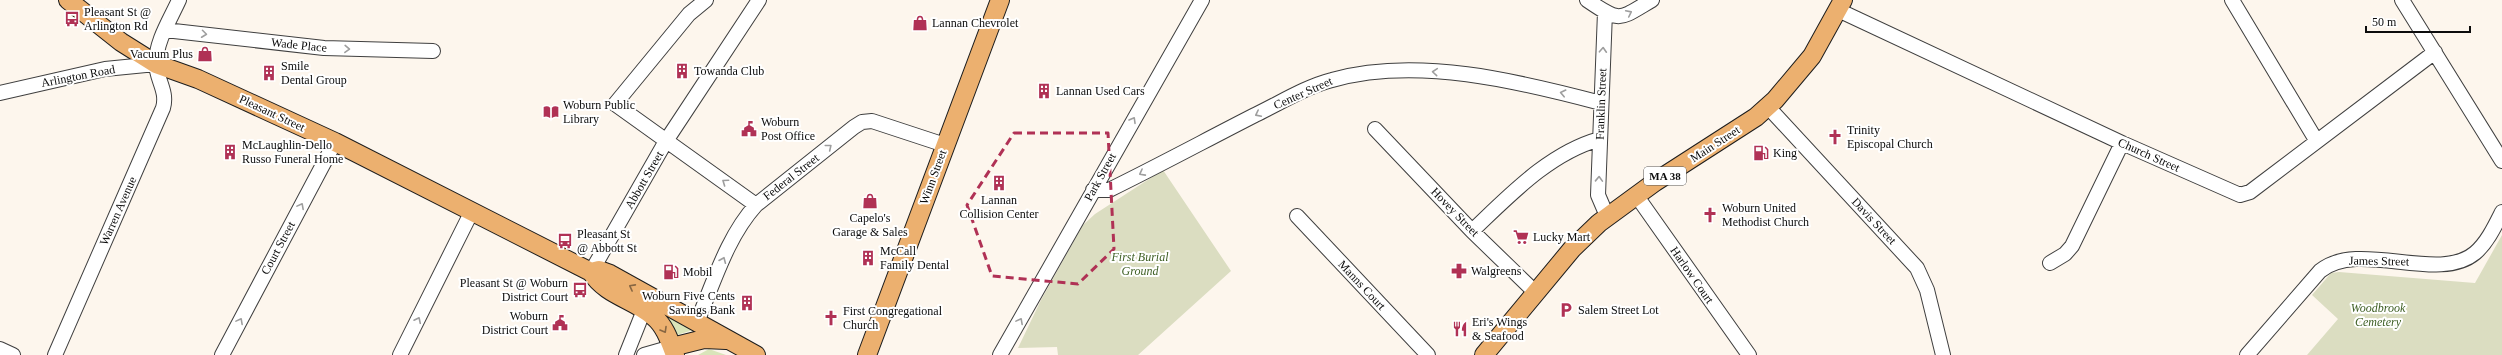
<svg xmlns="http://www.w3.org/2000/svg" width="2502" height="355" font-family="Georgia,serif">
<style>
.green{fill:#dae5ba}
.cemetery{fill:#dbddc1}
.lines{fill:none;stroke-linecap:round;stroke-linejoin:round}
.minor-casing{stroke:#3f3f3f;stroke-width:16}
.major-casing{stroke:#1d1d1d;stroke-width:20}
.minor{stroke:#fff;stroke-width:14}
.major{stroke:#ecb06f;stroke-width:18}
.oneway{stroke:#9e9e9e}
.oneway2{stroke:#876642}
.marked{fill:none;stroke:#b03155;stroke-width:3;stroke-dasharray:8 5;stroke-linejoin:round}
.labels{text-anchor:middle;stroke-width:4;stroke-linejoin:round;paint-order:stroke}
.shield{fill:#fff;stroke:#555;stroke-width:1}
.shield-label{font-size:11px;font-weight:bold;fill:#0c0c0c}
.poi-label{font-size:12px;fill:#0c0c0c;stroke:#fff;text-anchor:start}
.street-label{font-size:12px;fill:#0c0c0c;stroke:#fff}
.park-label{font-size:12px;font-style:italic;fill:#3d5e23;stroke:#fff}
</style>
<rect width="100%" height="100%" fill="#fdf6ed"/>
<path class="green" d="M666,315L693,330L677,335Z
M709,349L726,355H698Z"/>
<path class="cemetery" d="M1163,170L1231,271L1138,355H1058L1057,347L1018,348L1041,300L1083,225L1095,214Z
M2502,235V355H2307L2338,319L2312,295L2331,273L2339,272L2475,283Z"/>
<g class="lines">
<defs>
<path id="minor" d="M706,0L689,14L615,104L756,205
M1587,0C1621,23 1618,20 1652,0
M2232,0L2316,140
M2402,0L2502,161
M1838,10L2122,143L2240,195L2250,192L2435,52
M1605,12L1598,195L1607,216
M165,30L324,48L433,51
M0,93L105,69L156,64
M1768,107L1917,268L1927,290L1943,355
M1375,129L1472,231L1536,293
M1093,190H1109C1158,166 1206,140 1255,115C1280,103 1305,87 1332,80C1416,56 1518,81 1601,103
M1636,195L1749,355
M1297,216L1428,355
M1472,231C1509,196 1549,153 1600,139
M2050,263L2065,254L2072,246L2122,143
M591,272L666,141L759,0
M697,322C714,282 727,237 756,205L854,127L862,122L872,121L945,145
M0,349L13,355
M55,355L163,108C168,91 156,79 156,63C156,41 170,20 179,0
M222,355L335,142
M400,355L472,211
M626,355L644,310
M644,355L672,347
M1000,355L1202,0
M2247,355L2320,271C2359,239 2438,284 2475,253C2487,243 2495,226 2502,212"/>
<path id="major" d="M68,0L121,42L156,64L198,79L335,142L591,272C606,296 634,299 654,317C665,326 670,342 675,355
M591,272L599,270L610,274L756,355
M672,347L704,339L726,340
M867,355L1000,0
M1484,355L1572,249L1599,223L1655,182L1756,117L1775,100L1812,56L1843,0"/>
</defs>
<use href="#minor" class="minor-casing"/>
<use href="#major" class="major-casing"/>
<use href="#minor" class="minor"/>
<use href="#major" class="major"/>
</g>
<defs><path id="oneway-chevron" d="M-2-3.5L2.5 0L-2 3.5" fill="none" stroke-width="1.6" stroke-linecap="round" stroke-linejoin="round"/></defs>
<g class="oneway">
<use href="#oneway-chevron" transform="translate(1629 13) rotate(-26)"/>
<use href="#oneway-chevron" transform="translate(204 34) rotate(7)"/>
<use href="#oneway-chevron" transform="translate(347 49) rotate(2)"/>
<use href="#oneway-chevron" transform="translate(1603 50) rotate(-87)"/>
<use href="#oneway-chevron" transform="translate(1435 72) rotate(-175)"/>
<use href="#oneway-chevron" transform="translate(1563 93) rotate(-167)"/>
<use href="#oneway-chevron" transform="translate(1258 114) rotate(153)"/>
<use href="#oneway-chevron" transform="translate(1133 120) rotate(-60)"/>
<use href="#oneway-chevron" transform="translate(829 147) rotate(-39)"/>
<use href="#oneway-chevron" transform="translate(1142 173) rotate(152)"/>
<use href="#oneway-chevron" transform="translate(1599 179) rotate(-88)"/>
<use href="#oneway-chevron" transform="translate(725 182) rotate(-145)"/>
<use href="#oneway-chevron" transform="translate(301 206) rotate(-62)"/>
<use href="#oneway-chevron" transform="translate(723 260) rotate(-67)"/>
<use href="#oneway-chevron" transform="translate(418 320) rotate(-64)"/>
<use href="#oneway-chevron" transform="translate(240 321) rotate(-62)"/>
<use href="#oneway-chevron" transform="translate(1020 321) rotate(-62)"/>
</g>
<g class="oneway2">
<use href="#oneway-chevron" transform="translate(632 287) rotate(-152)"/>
<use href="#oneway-chevron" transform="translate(664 330) rotate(60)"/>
</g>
<path class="marked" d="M1014,133H1108L1114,249L1078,284L992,276L967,205Z"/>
<defs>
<symbol id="bus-bare" viewBox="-9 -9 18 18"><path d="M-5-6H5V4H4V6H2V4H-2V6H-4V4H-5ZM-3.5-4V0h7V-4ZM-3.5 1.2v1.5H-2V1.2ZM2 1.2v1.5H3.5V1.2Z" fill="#b03155" stroke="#fff" stroke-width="2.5" paint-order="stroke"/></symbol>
<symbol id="shop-bare" viewBox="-9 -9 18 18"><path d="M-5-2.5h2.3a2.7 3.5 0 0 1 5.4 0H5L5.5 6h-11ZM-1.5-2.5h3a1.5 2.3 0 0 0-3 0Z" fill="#b03155" stroke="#fff" stroke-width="2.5" paint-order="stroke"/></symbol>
<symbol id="building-bare" viewBox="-9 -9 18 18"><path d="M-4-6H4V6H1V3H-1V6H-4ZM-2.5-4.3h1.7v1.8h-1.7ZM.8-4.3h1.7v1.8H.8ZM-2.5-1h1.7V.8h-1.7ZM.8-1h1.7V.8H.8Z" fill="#b03155" stroke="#fff" stroke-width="2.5" paint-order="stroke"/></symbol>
<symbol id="library-bare" viewBox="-9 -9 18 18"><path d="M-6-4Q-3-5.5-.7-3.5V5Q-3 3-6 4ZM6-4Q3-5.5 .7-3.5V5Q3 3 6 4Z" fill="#b03155" stroke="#fff" stroke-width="2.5" paint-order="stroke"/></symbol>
<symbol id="civic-bare" viewBox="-9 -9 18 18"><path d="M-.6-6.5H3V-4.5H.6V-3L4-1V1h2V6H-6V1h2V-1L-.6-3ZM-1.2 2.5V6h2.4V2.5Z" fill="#b03155" stroke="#fff" stroke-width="2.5" paint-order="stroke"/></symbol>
<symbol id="church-bare" viewBox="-9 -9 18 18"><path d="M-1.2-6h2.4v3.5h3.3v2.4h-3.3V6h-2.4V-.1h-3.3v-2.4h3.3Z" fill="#b03155" stroke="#fff" stroke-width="2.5" paint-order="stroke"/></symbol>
<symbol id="fuel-bare" viewBox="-9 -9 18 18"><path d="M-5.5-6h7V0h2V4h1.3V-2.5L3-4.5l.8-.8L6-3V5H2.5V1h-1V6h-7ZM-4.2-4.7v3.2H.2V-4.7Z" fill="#b03155" stroke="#fff" stroke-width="2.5" paint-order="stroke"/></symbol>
<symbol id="supermarket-bare" viewBox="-9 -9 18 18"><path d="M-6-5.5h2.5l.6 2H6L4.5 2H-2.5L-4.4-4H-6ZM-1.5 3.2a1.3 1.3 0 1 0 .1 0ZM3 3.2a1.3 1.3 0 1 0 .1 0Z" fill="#b03155" stroke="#fff" stroke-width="2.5" paint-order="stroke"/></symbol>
<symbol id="pharmacy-bare" viewBox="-9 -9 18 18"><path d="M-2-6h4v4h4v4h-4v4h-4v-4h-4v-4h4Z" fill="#b03155" stroke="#fff" stroke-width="2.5" paint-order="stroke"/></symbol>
<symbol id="parking-bare" viewBox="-9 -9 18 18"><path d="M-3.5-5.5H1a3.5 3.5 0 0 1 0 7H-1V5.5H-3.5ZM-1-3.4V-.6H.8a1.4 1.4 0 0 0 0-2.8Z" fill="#b03155" stroke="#fff" stroke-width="2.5" paint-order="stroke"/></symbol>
<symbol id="restaurant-bare" viewBox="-9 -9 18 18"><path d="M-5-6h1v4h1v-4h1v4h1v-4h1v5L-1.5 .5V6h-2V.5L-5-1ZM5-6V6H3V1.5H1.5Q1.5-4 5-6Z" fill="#b03155" stroke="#fff" stroke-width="2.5" paint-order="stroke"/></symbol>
</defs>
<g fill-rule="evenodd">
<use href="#bus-bare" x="61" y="8" width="22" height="22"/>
<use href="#shop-bare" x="909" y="12" width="22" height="22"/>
<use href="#shop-bare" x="194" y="43" width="22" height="22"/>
<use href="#building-bare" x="671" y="60" width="22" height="22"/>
<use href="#building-bare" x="258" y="62" width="22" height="22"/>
<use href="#building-bare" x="1033" y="80" width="22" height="22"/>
<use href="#library-bare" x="540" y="101" width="22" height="22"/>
<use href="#civic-bare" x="738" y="118" width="22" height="22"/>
<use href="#church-bare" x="1824" y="126" width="22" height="22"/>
<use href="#building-bare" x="219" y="141" width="22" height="22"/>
<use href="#fuel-bare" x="1750" y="142" width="22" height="22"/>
<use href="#building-bare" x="988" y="172" width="22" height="22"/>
<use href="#shop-bare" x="859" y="190" width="22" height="22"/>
<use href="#church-bare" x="1699" y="204" width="22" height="22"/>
<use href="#supermarket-bare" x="1510" y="226" width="22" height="22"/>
<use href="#bus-bare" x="554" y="230" width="22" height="22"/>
<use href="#building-bare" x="857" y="247" width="22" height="22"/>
<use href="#pharmacy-bare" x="1448" y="260" width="22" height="22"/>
<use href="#fuel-bare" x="660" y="261" width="22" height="22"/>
<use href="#bus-bare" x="569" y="279" width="22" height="22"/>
<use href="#building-bare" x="736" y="292" width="22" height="22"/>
<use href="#parking-bare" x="1555" y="299" width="22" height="22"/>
<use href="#church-bare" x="820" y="307" width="22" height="22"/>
<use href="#civic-bare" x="549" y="312" width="22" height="22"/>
<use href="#restaurant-bare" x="1449" y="318" width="22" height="22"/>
</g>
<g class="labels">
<rect class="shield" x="1644" y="167" width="42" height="18" rx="3"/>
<g class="shield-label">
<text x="1665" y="180">MA 38</text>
</g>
<g class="poi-label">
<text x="84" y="16">Pleasant St @<tspan x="84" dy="14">Arlington Rd</tspan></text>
<text x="932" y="27">Lannan Chevrolet</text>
<text x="193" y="58" text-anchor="end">Vacuum Plus</text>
<text x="281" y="70">Smile<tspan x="281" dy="14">Dental Group</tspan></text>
<text x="694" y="75">Towanda Club</text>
<text x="1056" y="95">Lannan Used Cars</text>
<text x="563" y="109">Woburn Public<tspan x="563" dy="14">Library</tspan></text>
<text x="761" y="126">Woburn<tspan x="761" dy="14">Post Office</tspan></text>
<text x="1847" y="134">Trinity<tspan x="1847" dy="14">Episcopal Church</tspan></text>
<text x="242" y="149">McLaughlin-Dello<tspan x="242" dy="14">Russo Funeral Home</tspan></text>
<text x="1773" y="157">King</text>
<text x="999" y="204" text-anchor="middle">Lannan<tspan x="999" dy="14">Collision Center</tspan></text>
<text x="1722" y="212">Woburn United<tspan x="1722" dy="14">Methodist Church</tspan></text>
<text x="870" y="222" text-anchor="middle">Capelo's<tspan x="870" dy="14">Garage &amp; Sales</tspan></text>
<text x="577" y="238">Pleasant St<tspan x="577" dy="14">@ Abbott St</tspan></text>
<text x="1533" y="241">Lucky Mart</text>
<text x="880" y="255">McCall<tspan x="880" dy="14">Family Dental</tspan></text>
<text x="1471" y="275">Walgreens</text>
<text x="683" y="276">Mobil</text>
<text x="568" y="287" text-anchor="end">Pleasant St @ Woburn<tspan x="568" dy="14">District Court</tspan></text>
<text x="735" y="300" text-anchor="end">Woburn Five Cents<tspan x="735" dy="14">Savings Bank</tspan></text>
<text x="1578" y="314">Salem Street Lot</text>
<text x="843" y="315">First Congregational<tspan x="843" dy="14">Church</tspan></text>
<text x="548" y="320" text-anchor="end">Woburn<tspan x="548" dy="14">District Court</tspan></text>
<text x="1472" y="326">Eri's Wings<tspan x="1472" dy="14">&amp; Seafood</tspan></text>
</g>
<g class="street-label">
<text transform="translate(299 45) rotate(6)" y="4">Wade Place</text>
<text transform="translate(78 76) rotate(-11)" y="4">Arlington Road</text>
<text transform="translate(1303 93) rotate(-24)" y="4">Center Street</text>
<text transform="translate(1601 104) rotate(-88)" y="4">Franklin Street</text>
<text transform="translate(272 113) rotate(25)" y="4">Pleasant Street</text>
<text transform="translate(1715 144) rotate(-33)" y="4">Main Street</text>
<text transform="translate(2149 155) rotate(24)" y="4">Church Street</text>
<text transform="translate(791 177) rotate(-38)" y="4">Federal Street</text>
<text transform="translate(933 177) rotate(-70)" y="4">Winn Street</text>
<text transform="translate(1100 177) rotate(-61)" y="4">Park Street</text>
<text transform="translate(644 180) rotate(-60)" y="4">Abbott Street</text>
<text transform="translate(118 211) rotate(-66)" y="4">Warren Avenue</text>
<text transform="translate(1455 212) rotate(46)" y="4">Hovey Street</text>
<text transform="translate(1874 221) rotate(47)" y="4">Davis Street</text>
<text transform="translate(278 248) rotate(-62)" y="4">Court Street</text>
<text transform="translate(2379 261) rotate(1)" y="4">James Street</text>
<text transform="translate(1692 275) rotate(55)" y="4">Harlow Court</text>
<text transform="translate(1362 285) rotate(47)" y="4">Manns Court</text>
</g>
<g class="park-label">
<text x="1140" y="261">First Burial<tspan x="1140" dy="14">Ground</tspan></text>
<text x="2378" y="312">Woodbrook<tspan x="2378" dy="14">Cemetery</tspan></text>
</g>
</g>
<path d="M2366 26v6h104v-6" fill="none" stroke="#0c0c0c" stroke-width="2"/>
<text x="2372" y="26" font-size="12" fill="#0c0c0c" stroke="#ffffff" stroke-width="3" paint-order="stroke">50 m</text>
</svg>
